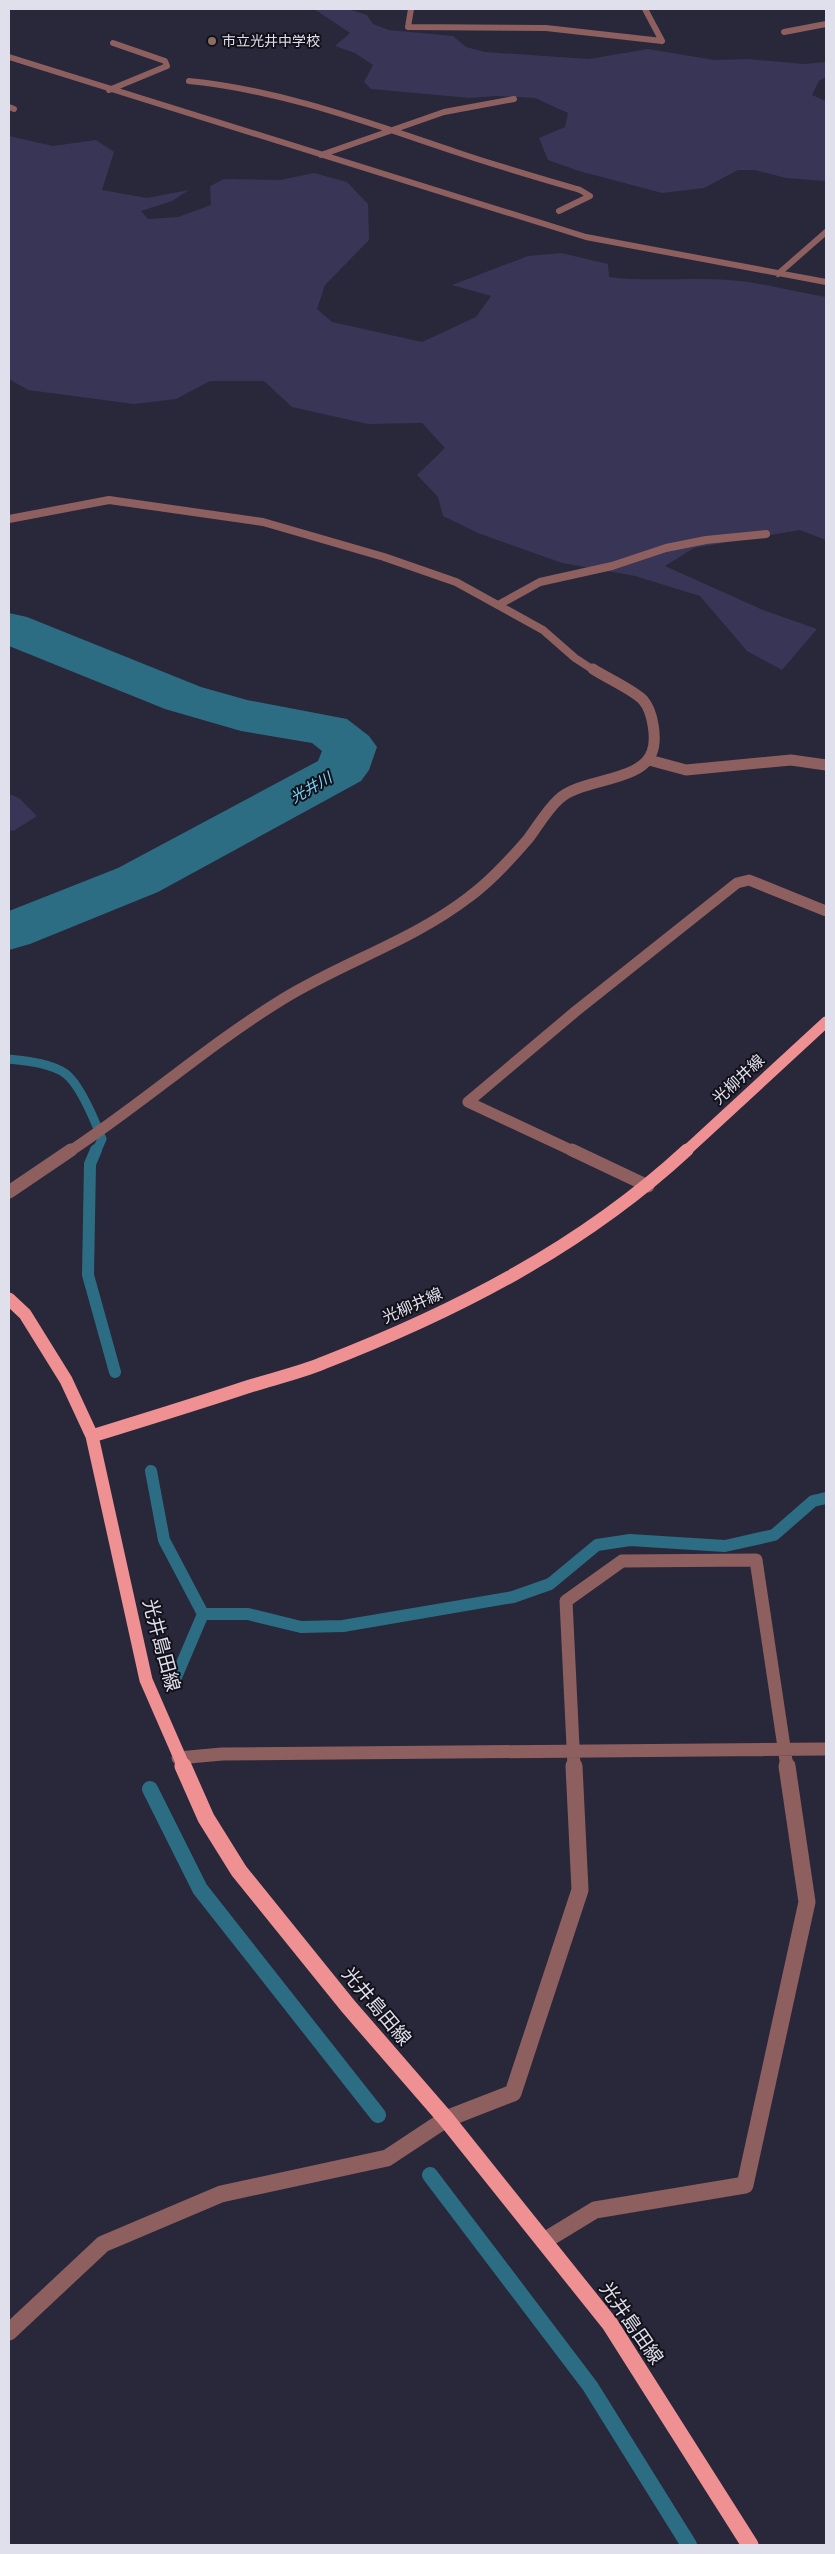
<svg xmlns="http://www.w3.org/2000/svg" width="835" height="2554" font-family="Inter,'Noto Sans JP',sans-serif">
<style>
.green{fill:#393556}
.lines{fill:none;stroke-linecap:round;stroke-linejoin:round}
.stream-far2{stroke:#2c6d84;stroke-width:9}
.stream-far1{stroke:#2c6d84;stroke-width:12}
.stream{stroke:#2c6d84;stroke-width:16}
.river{fill:#2c6d84;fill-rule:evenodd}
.minor-far4{stroke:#8d5f5f;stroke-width:6}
.minor-far3{stroke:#8d5f5f;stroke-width:8}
.minor-far2{stroke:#8d5f5f;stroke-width:11}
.minor-far1{stroke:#8d5f5f;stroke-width:13}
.minor{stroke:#8d5f5f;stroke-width:17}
.major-far2{stroke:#ef9193;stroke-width:11}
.major-far1{stroke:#ef9193;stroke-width:13}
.major{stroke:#ef9193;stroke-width:17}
.education-dot{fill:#8d6e63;stroke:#12111a;stroke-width:2}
.labels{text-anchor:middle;stroke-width:4;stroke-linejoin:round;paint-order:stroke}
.far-poi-label{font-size:14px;fill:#e0dfec;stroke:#12111a;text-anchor:start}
.far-water-label{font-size:15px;font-style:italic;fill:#78d9fd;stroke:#12111a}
.street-label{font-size:16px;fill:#e0dfec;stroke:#12111a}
.near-street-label{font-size:19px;fill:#e0dfec;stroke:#12111a}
</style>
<rect width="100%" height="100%" fill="#29273a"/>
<path class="green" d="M314,9H348L367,15L373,24L389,30L453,36L466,47L485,52L589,59L648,49L714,60L748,59L804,64L826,62V77L819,81L812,95L826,101V181L786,178L755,170H738L704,188L662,193L579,171L548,160L539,138L565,127L568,113L535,98L496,96L470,98L371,89L364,82L373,65L355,53L335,46L350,33Z
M9,136L53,146L96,140L114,152L102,190L147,198L189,190L172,201L141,211L148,219L178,217L211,205L210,186L224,179L280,180L314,173L347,182L368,204L369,240L325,285L317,309L332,322L422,342L476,317L491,296L452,285L528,256L561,253L608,264L609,277C649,282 688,277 728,280C762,282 793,292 826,297V540L800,530L694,548L665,566L763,610L817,629L782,670L747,651L700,596L635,576L562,563L478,533L443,516L438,497L417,475L445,448L422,423L368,424L292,407L264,381H210L176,399L134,404L28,390L9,379Z
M9,794L19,798L37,816L15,830L9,831Z"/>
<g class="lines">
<path class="stream-far2" d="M9,1059C26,1061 51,1063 66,1074C81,1086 95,1121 102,1139L96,1152"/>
<path class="stream-far1" d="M96,1150L90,1164L88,1275L115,1372
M151,1471L164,1540L203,1614
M203,1614H248L301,1627L343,1626L513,1597L550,1584L597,1545L630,1540L725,1546L774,1535L813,1501L826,1498
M174,1682L203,1614"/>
<path class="stream" d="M150,1789L200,1889L378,2115
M430,2175L590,2386L689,2545"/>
<path class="river" d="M9,613L27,617L201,687L247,700L347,719L369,736L377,747L369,770L361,781L158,892L30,944L9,950V911L118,868L318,761L322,751L312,743L241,731L165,709L9,646Z"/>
<path class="minor-far4" d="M411,9L408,27L546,28L662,41
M645,9L662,41
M784,32L826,24
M9,57L586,237L826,282
M189,81C281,90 369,123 456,152C497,166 539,178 580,190L590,196L559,211
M109,90L167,66L165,61L113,43
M9,107L14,109
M321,155L444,112L514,99
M778,274L826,232"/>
<path class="minor-far3" d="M9,519L109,500L263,522L384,557L456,582L543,630L575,658L595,671
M500,604L540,582L612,566L666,548L706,540L766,534"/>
<path class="minor-far2" d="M649,760L686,770L791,760L826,765
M69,1152C142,1104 208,1045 283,999C343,962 412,941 469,897C491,881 510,860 528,839C538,826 546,811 559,799C582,778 642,782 652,752C657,739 653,711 643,700C635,691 605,677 593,669
M575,1152L468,1102L576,1011L737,883L749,880L826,911"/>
<path class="minor-far1" d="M572,1150L648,1186
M9,1192L71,1150
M178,1758L222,1754L826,1749
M574,1767L566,1601L622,1561L756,1560L787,1767"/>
<path class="minor" d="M544,2241L595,2210L745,2185L807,1902L787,1766
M9,2332L103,2244L221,2194L387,2158L446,2119L513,2093L580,1890L574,1766"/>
<path class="major-far2" d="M685,1152L826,1022"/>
<path class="major-far1" d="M9,1299L25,1314L66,1380L92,1436L146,1680L184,1767
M92,1436C144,1420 196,1404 247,1387C272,1379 299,1373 323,1363C455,1312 582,1247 687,1150"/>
<path class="major" d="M183,1766L206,1818L239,1871L348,2006L446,2119L610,2324L750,2545"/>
</g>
<circle class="education-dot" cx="212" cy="41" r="5"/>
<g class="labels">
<g class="far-poi-label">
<text x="222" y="46">市立光井中学校</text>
</g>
<g class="far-water-label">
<text transform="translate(311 788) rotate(-30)" y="5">光井川</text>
</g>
<g class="street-label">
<text transform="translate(738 1079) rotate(-43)" y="6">光柳井線</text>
<text transform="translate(412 1305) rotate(-24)" y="6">光柳井線</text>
</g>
<g class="near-street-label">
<text transform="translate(162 1645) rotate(75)" y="7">光井島田線</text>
<text transform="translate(377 2006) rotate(50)" y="7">光井島田線</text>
<text transform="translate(632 2323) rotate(55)" y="7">光井島田線</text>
</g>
</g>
<rect width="835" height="2554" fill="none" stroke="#e0dfec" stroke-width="20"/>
</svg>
